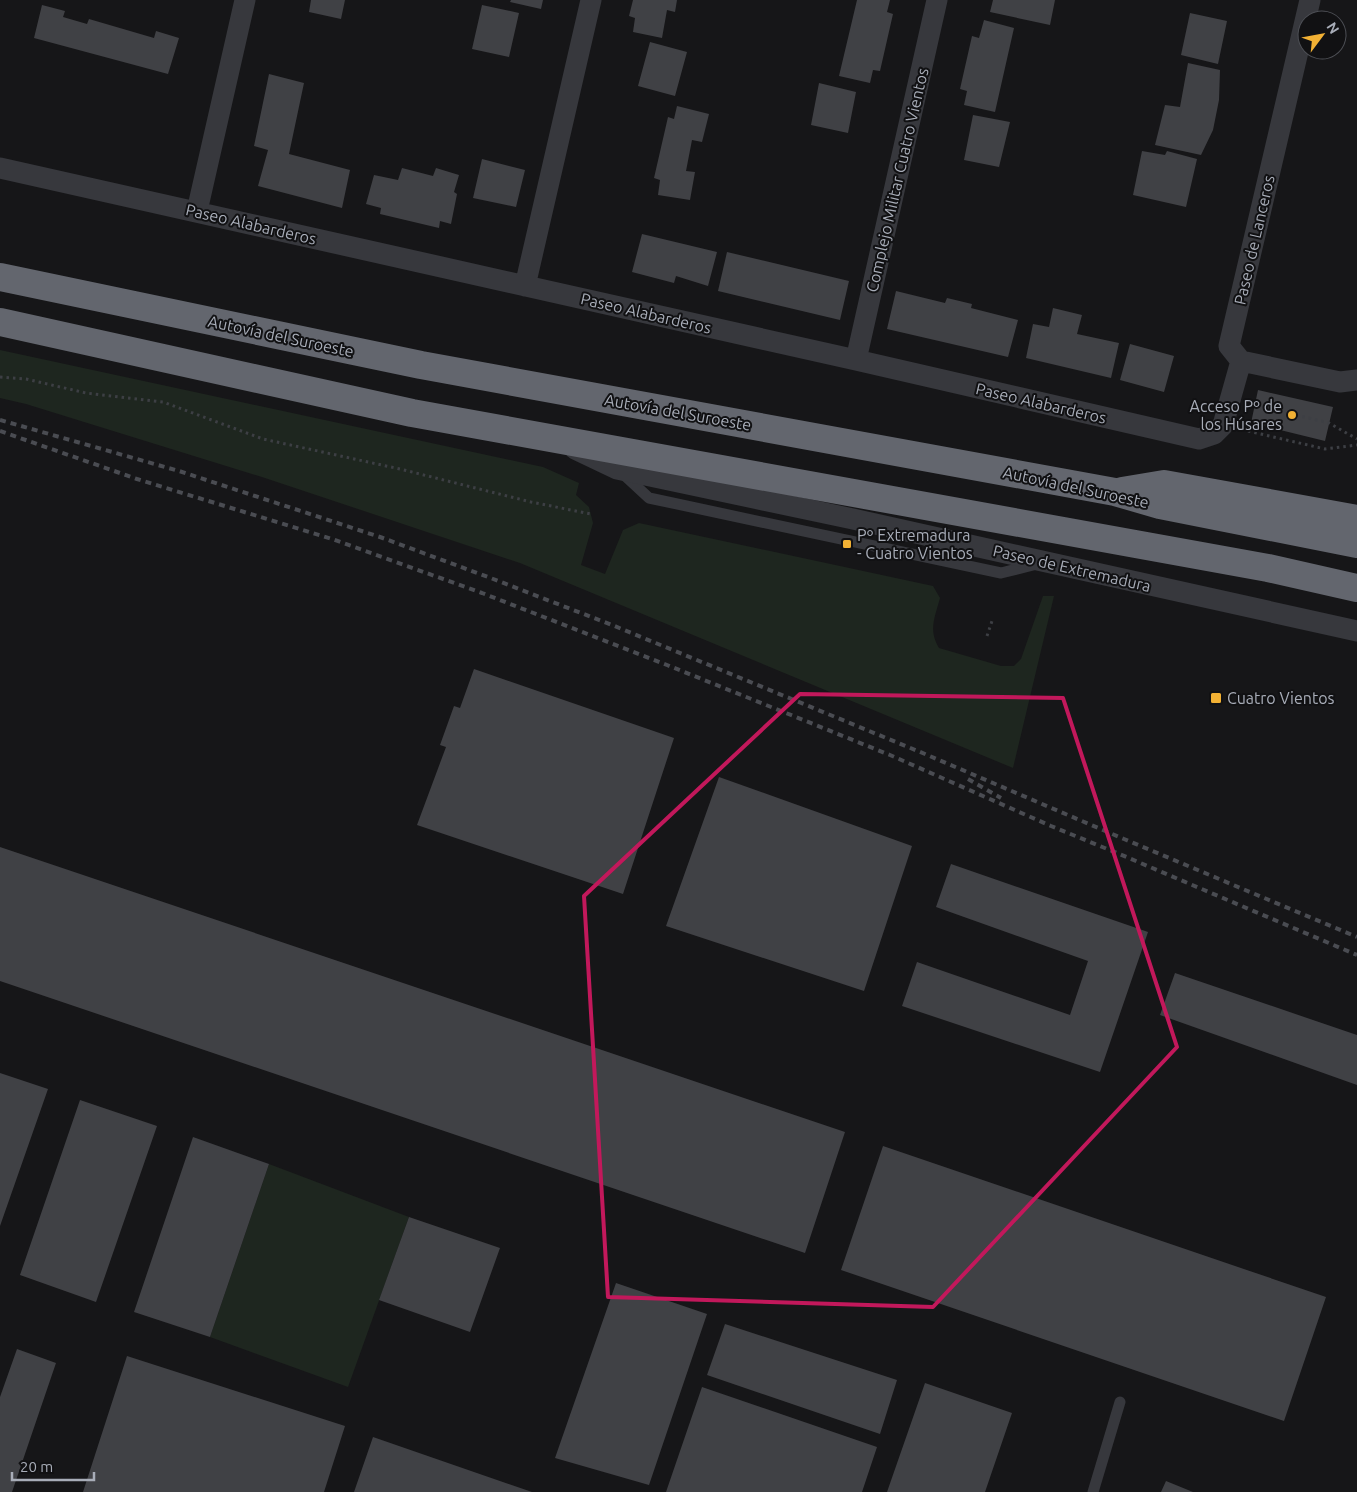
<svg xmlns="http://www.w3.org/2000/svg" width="1357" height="1492" font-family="Ubuntu,sans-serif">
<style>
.green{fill:#1e261f}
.building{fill:#404145}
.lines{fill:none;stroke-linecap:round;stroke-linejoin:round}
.path{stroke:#3d3f44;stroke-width:3;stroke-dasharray:2.5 4;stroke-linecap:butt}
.lane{stroke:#37383d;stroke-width:11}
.street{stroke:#37383d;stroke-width:21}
.highway{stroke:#63666e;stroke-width:28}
.rail{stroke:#4a4c52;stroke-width:4;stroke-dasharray:6 5;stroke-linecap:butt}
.marked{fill:none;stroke:#c2185b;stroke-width:4;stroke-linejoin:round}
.poi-dot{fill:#f2b134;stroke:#111113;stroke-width:2}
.labels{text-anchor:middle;stroke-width:4;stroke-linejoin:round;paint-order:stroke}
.street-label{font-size:16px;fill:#a8adb8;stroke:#111113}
.poi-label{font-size:16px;fill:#a8adb8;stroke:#111113;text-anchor:start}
</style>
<rect width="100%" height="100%" fill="#161618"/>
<path class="green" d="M0,350L543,467L579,483L576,495L589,507L593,523L581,565L605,574L623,530L639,523L933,586L940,598C935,617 928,630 939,648L1001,666H1014L1021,659L1043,596H1054L1013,768L520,563L265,478L26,404L0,398Z
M269,1164L409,1217L348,1387L210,1337Z"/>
<path class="building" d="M311,0H345L341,19L309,12Z
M511,0H543L541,9L510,2Z
M633,0H677L675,12L667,10L662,38L633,32L635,18L629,16Z
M857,0H890L887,12L893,14L880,71L873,70L870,83L839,76Z
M993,0H1055L1050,25L990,12Z
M42,5L65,11L63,17L87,24L89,19L154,38L156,31L179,38L168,74L34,38Z
M482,5L519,13L509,57L472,49Z
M1190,13L1227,21L1218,64L1181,55Z
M984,20L1014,28L995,112L964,105L967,91L960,89L972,36L979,38Z
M650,42L687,52L675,96L638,86Z
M1188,63L1220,70L1219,100L1213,130L1201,155L1155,145L1165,105L1180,107Z
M269,74L304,83L289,154L350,170L342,208L258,186L268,150L254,146Z
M819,83L856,92L848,133L811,125Z
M677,106L709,114L702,142L692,140L686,171L695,172L690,200L658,195L660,180L654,178L668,117L674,119Z
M973,115L1010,122L999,167L964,160Z
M1142,151L1165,155L1167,151L1197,159L1186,207L1133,195Z
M482,159L525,170L516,207L473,198Z
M402,168L433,176L436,168L459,175L454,192L457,194L451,224L440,221L439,228L380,214L381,208L366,204L374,175L398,180Z
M642,234L717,252L708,286L676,276L674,283L632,272Z
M727,252L849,281L840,320L718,291Z
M896,291L945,303L947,298L972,304L971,308L1018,320L1008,357L887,329Z
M1053,308L1082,315L1077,334L1119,343L1111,378L1026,358L1033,324L1049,327Z
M1130,344L1174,356L1164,392L1120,380Z
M1258,390L1333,407L1325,441L1251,423Z
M474,669L674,738L623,894L417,825L446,747L440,745L454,706L460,708Z
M719,777L912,846L864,991L666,926Z
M0,847L845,1132L805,1253L0,981Z
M951,864L1148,932L1100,1072L902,1006L917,962L1070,1015L1088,961L936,907Z
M1175,973L1357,1035V1085L1160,1015Z
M0,1073L48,1089L0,1226Z
M80,1100L157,1126L96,1302L20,1275Z
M193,1137L269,1164L210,1337L134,1312Z
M883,1146L1326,1297L1284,1421L841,1270Z
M409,1217L500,1248L470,1332L379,1300Z
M616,1283L707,1314L649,1485L555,1458Z
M725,1324L897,1380L880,1434L707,1375Z
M17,1349L56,1363L12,1492H0V1397Z
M127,1356L345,1426L324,1492H83Z
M925,1383L1012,1413L985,1492H887Z
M702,1387L877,1447L862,1492H666Z
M373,1437L532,1492H354Z
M1166,1481L1193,1492H1161Z"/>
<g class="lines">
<path class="path" d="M0,377L26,379L86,393L163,402L263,439L400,469L531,502L591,514
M1296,415L1329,423L1357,439
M1248,431L1325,449L1357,445
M987,636L992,621"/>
<path class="lane" d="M622,473L649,498L1001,573L1037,564
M1093,1492L1120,1402"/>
<path class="street" d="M1310,0L1229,346L1241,361L1340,382L1357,380
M0,168L856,360L1199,439L1214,434L1223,425L1241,361
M197,211L245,0
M525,286L591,0
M856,360L937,0
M575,449L617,469L853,519L1357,631"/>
<path class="highway" d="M0,277L421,365L1115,492L1160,505L1357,544
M0,322L412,413L1268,568L1357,588
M1122,491L1164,484L1357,519"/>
<path class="rail" d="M0,420L179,471L380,537L488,577L612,625L925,754L1124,839L1357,937
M0,431L137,479L332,539L482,593L667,665L890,755L1051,826L1117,853L1357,955
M968,779L1001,798"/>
</g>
<path class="marked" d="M800,694L1063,698L1177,1047L933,1307L608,1297L584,896Z"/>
<g class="poi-dot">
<circle cx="1292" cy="415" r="5"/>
<rect x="842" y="539" width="10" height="10" rx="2.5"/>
<rect x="1210" y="692" width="12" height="12" rx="2.5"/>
</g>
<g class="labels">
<g class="street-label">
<text transform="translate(897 180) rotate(-77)" y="6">Complejo Militar Cuatro Vientos</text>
<text transform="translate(251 224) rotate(13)" y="6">Paseo Alabarderos</text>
<text transform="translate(1254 240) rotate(-77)" y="6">Paseo de Lanceros</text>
<text transform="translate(646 313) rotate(13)" y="6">Paseo Alabarderos</text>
<text transform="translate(281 336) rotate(12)" y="6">Autovía del Suroeste</text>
<text transform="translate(1041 403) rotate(13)" y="6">Paseo Alabarderos</text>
<text transform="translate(678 412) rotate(10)" y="6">Autovía del Suroeste</text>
<text transform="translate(1076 487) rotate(12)" y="6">Autovía del Suroeste</text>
<text transform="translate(1072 568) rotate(13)" y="6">Paseo de Extremadura</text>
</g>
<g class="poi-label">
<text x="1282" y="412" text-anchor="end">Acceso Pº de<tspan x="1282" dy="18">los Húsares</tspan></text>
<text x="857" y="541">Pº Extremadura<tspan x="857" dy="18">- Cuatro Vientos</tspan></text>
<text x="1227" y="704">Cuatro Vientos</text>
</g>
</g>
<g transform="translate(1322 35) rotate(58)"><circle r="24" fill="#111113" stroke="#4d4f55"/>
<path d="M0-4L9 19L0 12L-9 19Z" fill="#f2b134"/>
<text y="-8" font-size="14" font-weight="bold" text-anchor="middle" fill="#a8adb8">N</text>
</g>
<path d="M12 1472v8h82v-8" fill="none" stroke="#a8adb8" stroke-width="2.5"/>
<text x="20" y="1472" font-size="15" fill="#a8adb8" stroke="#111113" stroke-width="4" paint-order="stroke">20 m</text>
</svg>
